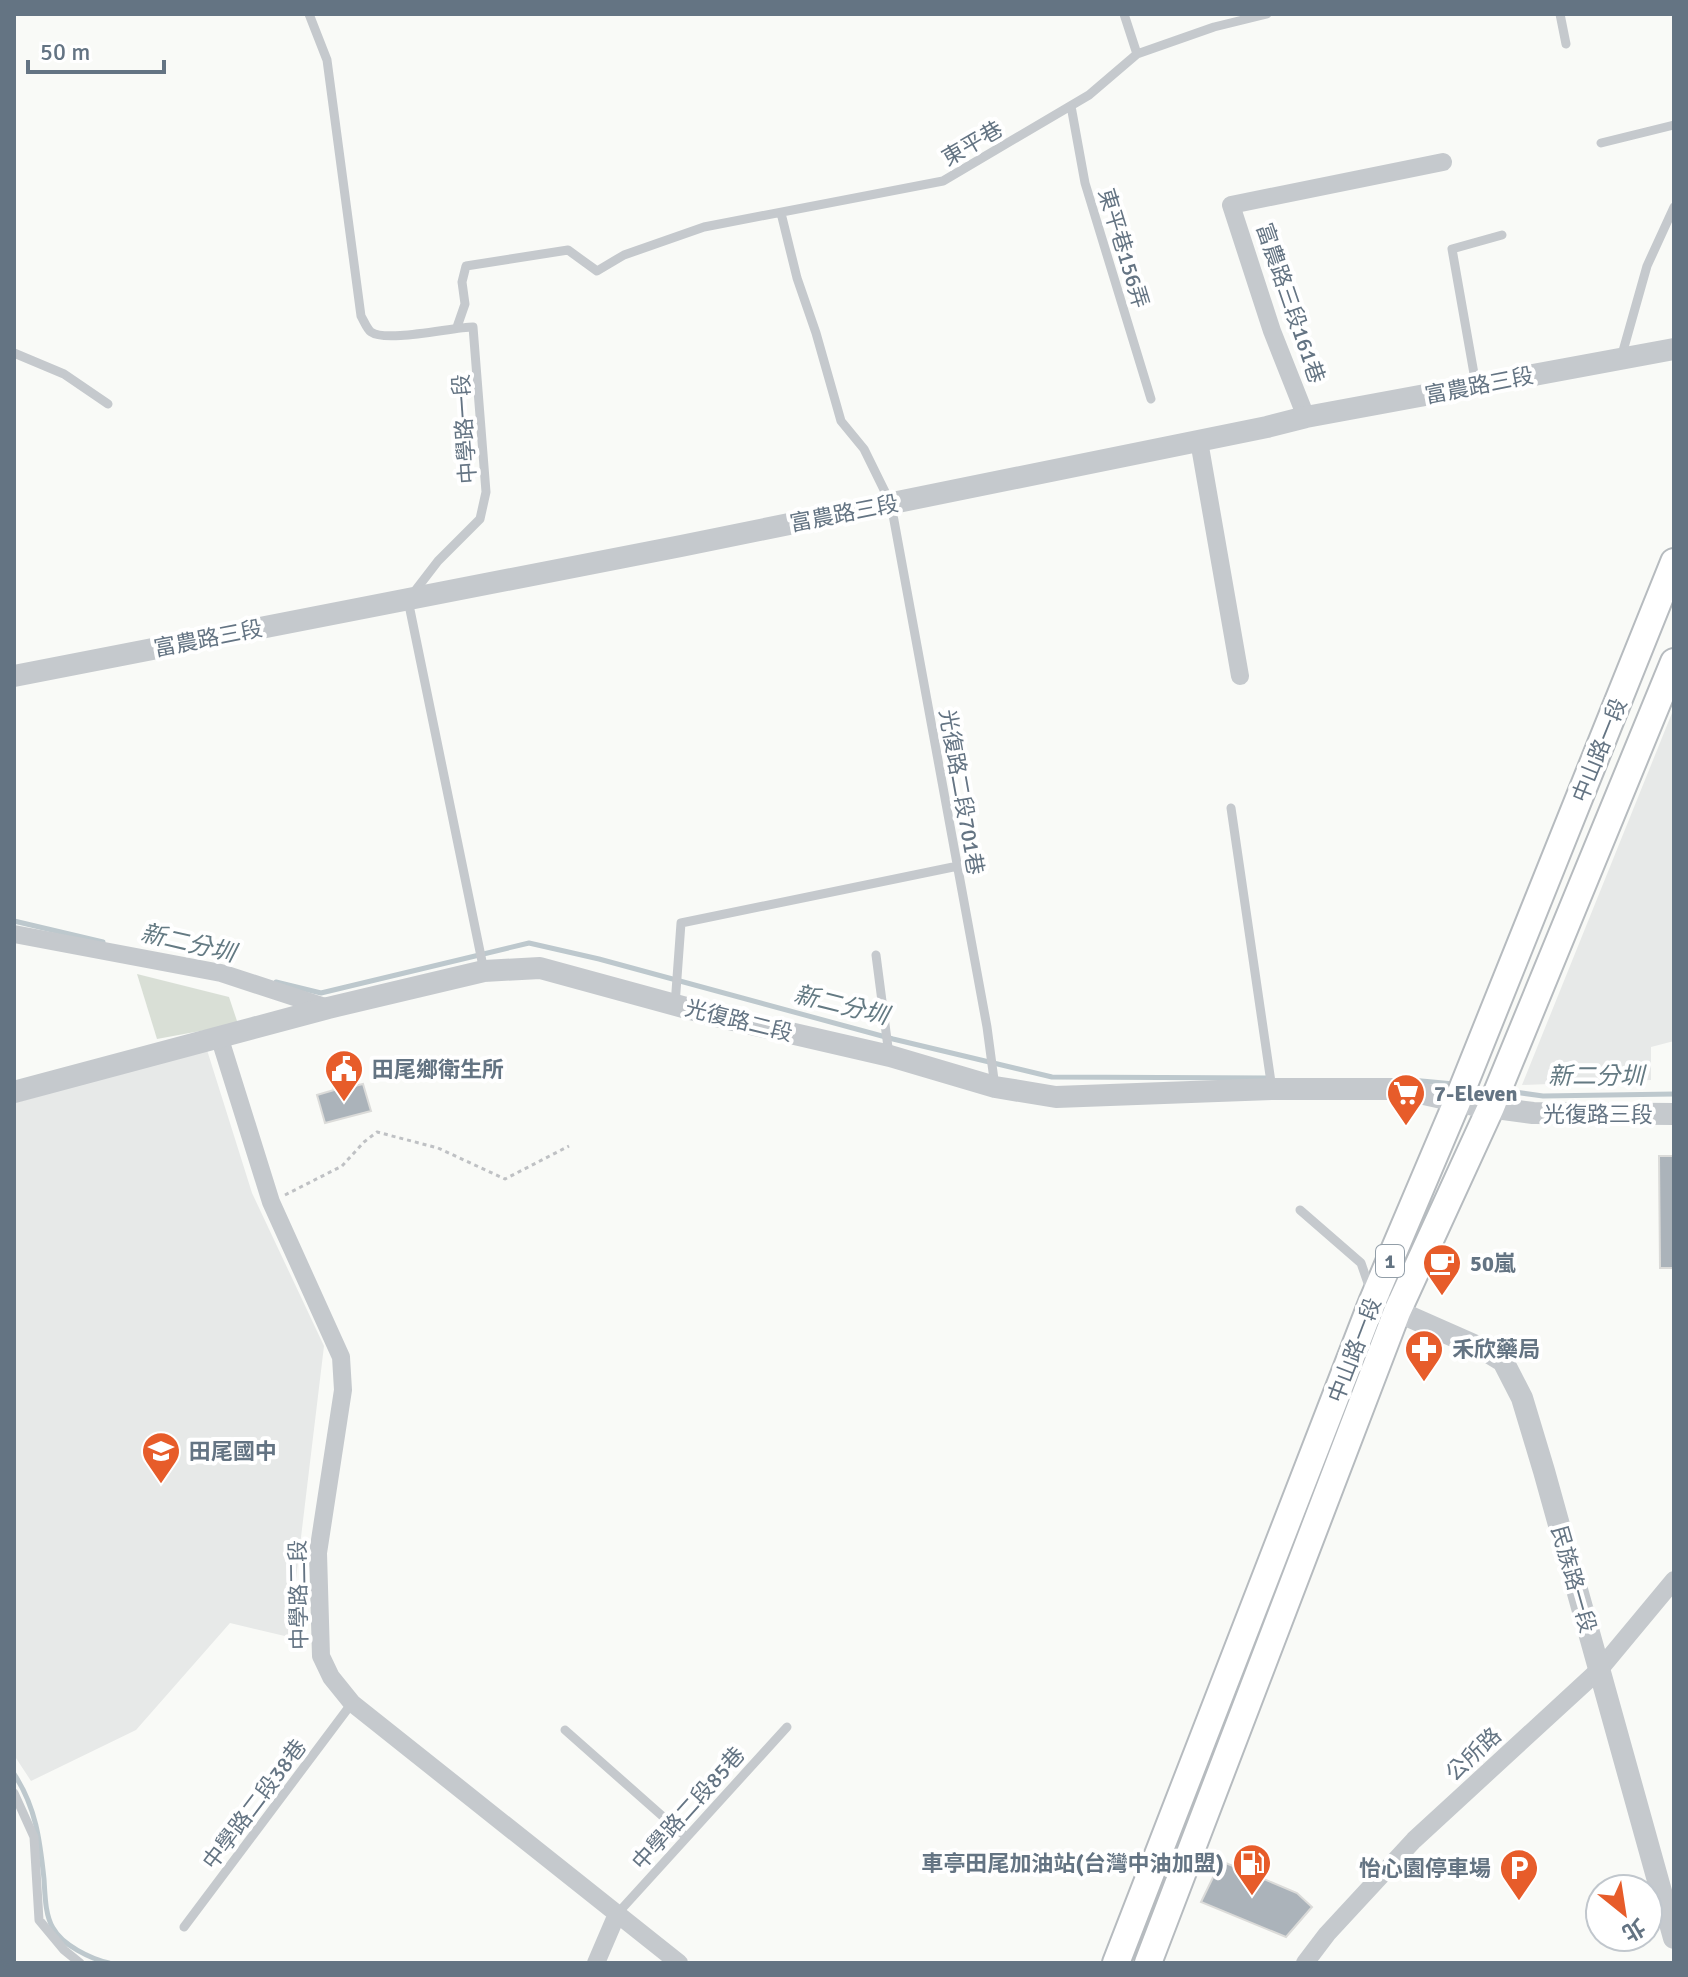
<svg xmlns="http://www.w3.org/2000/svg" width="1688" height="1977" font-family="Signika,'Noto Sans TC',sans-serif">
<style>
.built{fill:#e7e9e8}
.green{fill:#d9dfd6}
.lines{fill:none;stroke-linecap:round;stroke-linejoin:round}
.stream{stroke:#bdc8cd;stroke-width:5}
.building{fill:#abb3ba;stroke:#dbdbd9;stroke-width:2}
.primary-casing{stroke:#b6bbbf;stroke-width:30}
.path{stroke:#bfc1c4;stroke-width:3;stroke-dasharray:4 4;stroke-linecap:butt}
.service{stroke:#c5c9cd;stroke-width:9}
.minor{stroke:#c5c9cd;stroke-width:18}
.tertiary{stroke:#c5c9cd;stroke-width:22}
.primary{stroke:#fff;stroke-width:26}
.labels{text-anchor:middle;stroke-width:8;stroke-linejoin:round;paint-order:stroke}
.shield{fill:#fff;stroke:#929ea8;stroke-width:2}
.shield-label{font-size:20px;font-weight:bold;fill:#647483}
.street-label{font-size:22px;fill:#647483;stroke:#fff}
.poi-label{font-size:22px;font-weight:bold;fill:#647483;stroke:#fff;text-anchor:start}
.water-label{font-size:24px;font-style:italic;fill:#647a83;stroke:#fff}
</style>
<rect width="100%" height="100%" fill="#f9faf7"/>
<path class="built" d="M1674,708V1041L1651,1047V1080L1522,1085Z
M207,1050L252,1193L324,1346L289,1637L230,1623L136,1730L31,1781L14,1755V1103Z"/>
<path class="green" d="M137,974L229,997L238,1024L157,1039Z"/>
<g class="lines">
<path class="stream" d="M14,921L103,942
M276,982L321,993L529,943L599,959L893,1039L1052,1077L1270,1078
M1400,1079L1454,1084
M1507,1091L1543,1096L1674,1094
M14,1774C36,1807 40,1841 44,1879C45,1894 45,1915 53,1928C62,1945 91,1959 109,1963"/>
</g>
<path class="building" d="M344,1080L346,1088L363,1084L371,1111L325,1123L317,1095L334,1090L332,1083Z
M1659,1156H1674V1268H1660Z
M1221,1861L1297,1893L1312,1907L1286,1937L1201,1902Z"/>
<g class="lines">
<defs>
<path id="primary" d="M1116,1963L1373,1300L1457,1102L1674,562
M1148,1963L1397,1312L1491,1107L1674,662"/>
</defs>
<use href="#primary" class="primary-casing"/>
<path class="path" d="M285,1195L342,1166L364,1142L377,1132L438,1148L505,1179L569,1146"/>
<path class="service" d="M309,14L327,60L361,316C364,321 367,329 371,332C386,343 453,327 473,327L486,492L480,519L438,561L408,600L484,971
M1124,14L1137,54
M1560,14L1566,44
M1071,106L1085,183L1151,399
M1601,143L1674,125
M781,213L797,278L816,333L841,421L864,449L891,504L987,1027L995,1087
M457,327L465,304L462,282L466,266L568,250L597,271L624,255L704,227L943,181L1089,95L1137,54L1214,27L1267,14
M14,353L64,374L108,404
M1621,358L1647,266L1674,207
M1476,385L1452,249L1502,235
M1231,808L1272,1089
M876,955L889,1055
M675,1005L681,923L958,866
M1300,1210L1361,1263L1370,1289
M565,1730L686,1837
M14,1793L34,1837L39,1920L64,1950L80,1963
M617,1914L787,1727
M184,1927L352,1703"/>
<path class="minor" d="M1306,417L1272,331L1231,205L1443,162
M1199,441L1240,676
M14,934L221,973L328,1008
M219,1036L271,1202L341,1357L343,1390L318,1553L321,1656L331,1677L352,1703L679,1963
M596,1963L617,1914
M1305,1963L1327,1934L1414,1840L1600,1669L1674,1580"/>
<path class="tertiary" d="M14,676L681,546L1267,427L1306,417L1674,349
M14,1092L328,1008L484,971L540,968L716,1016L890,1056L995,1087L1056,1097L1272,1089H1401L1474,1105L1533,1113L1674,1114
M1383,1305L1485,1350L1503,1361L1522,1398L1544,1471L1674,1938"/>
<use href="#primary" class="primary"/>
</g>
<defs>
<symbol id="civic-pin" viewBox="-11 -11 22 30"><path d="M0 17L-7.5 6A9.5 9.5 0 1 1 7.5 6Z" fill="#e75c2a" stroke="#fff"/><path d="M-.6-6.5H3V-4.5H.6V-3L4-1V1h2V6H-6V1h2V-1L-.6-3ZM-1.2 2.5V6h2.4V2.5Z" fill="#fff"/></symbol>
<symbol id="supermarket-pin" viewBox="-11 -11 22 30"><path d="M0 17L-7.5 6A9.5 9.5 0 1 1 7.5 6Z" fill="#e75c2a" stroke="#fff"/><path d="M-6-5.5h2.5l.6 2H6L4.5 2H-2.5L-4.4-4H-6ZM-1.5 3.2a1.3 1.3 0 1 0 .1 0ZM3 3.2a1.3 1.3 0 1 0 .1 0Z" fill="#fff"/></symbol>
<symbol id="cafe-pin" viewBox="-11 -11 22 30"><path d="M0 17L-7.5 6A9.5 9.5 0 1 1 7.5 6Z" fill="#e75c2a" stroke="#fff"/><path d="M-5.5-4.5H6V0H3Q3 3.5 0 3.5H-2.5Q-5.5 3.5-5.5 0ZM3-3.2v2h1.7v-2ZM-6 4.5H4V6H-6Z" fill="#fff"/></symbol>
<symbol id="pharmacy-pin" viewBox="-11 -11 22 30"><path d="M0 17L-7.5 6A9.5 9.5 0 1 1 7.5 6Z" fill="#e75c2a" stroke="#fff"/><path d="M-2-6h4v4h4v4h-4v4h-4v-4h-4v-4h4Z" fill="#fff"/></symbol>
<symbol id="school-pin" viewBox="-11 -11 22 30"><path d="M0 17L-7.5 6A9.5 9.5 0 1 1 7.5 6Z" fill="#e75c2a" stroke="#fff"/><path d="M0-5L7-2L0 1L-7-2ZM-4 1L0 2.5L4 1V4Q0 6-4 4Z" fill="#fff"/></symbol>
<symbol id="fuel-pin" viewBox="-11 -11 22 30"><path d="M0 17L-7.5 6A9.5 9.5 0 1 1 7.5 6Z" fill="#e75c2a" stroke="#fff"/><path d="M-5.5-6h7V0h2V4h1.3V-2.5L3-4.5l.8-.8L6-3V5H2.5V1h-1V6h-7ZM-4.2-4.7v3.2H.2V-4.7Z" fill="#fff"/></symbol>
<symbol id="parking-pin" viewBox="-11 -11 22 30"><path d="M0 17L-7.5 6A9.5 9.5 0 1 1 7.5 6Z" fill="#e75c2a" stroke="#fff"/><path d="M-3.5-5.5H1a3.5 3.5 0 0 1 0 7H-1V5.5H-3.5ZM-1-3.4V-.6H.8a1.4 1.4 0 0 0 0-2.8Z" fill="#fff"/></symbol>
</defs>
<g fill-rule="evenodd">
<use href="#civic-pin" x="322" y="1047" width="44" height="60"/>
<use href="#supermarket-pin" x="1384" y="1071" width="44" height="60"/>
<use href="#cafe-pin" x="1420" y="1241" width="44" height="60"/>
<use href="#pharmacy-pin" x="1402" y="1327" width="44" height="60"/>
<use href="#school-pin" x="139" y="1429" width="44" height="60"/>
<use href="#fuel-pin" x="1230" y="1841" width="44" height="60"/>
<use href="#parking-pin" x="1497" y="1846" width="44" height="60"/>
</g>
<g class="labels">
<rect class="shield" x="1376" y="1245" width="28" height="32" rx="6"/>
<g class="shield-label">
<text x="1390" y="1268">1</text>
</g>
<g class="street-label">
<text transform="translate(972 143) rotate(-30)" y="8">東平巷</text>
<text transform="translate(1124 248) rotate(73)" y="8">東平巷156弄</text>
<text transform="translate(1291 303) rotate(71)" y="8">富農路三段161巷</text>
<text transform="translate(1479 385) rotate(-11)" y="8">富農路三段</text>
<text transform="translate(464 429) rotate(-94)" y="8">中學路一段</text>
<text transform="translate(844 513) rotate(-11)" y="8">富農路三段</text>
<text transform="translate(208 638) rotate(-11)" y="8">富農路三段</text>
<text transform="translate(1599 750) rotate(-68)" y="8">中山路一段</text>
<text transform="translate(962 792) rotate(80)" y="8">光復路二段701巷</text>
<text transform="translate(739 1020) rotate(14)" y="8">光復路二段</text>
<text x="1598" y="1122">光復路三段</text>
<text transform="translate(1354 1350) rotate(-69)" y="8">中山路一段</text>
<text transform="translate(1574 1579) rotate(74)" y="8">民族路一段</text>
<text transform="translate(298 1595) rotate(-91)" y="8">中學路二段</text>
<text transform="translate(1473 1754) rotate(-43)" y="8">公所路</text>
<text transform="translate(254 1804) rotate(-53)" y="8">中學路二段38巷</text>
<text transform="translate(688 1808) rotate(-48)" y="8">中學路二段85巷</text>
</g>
<g class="poi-label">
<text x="372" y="1077">田尾鄉衛生所</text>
<text x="1434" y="1101">7-Eleven</text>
<text x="1470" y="1271">50嵐</text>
<text x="1452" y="1357">禾欣藥局</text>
<text x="189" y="1459">田尾國中</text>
<text x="1224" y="1871" text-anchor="end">車亭田尾加油站(台灣中油加盟)</text>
<text x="1491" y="1876" text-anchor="end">怡心園停車場</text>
</g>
<g class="water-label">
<text transform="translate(188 943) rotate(13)" y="8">新二分圳</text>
<text transform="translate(841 1005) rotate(14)" y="8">新二分圳</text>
<text x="1596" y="1084">新二分圳</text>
</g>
</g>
<rect width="1688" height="1977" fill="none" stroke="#647483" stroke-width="32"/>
<g transform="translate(1624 1913) rotate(150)"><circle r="38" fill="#ffffff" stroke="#c1c7cd" stroke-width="2"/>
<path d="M0-6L14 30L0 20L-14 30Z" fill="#e75c2a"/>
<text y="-12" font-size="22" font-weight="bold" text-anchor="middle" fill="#647483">北</text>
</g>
<path d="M28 60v12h136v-12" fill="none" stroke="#647483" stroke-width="4"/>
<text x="40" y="60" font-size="24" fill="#647483" stroke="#ffffff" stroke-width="6" paint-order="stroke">50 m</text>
</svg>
